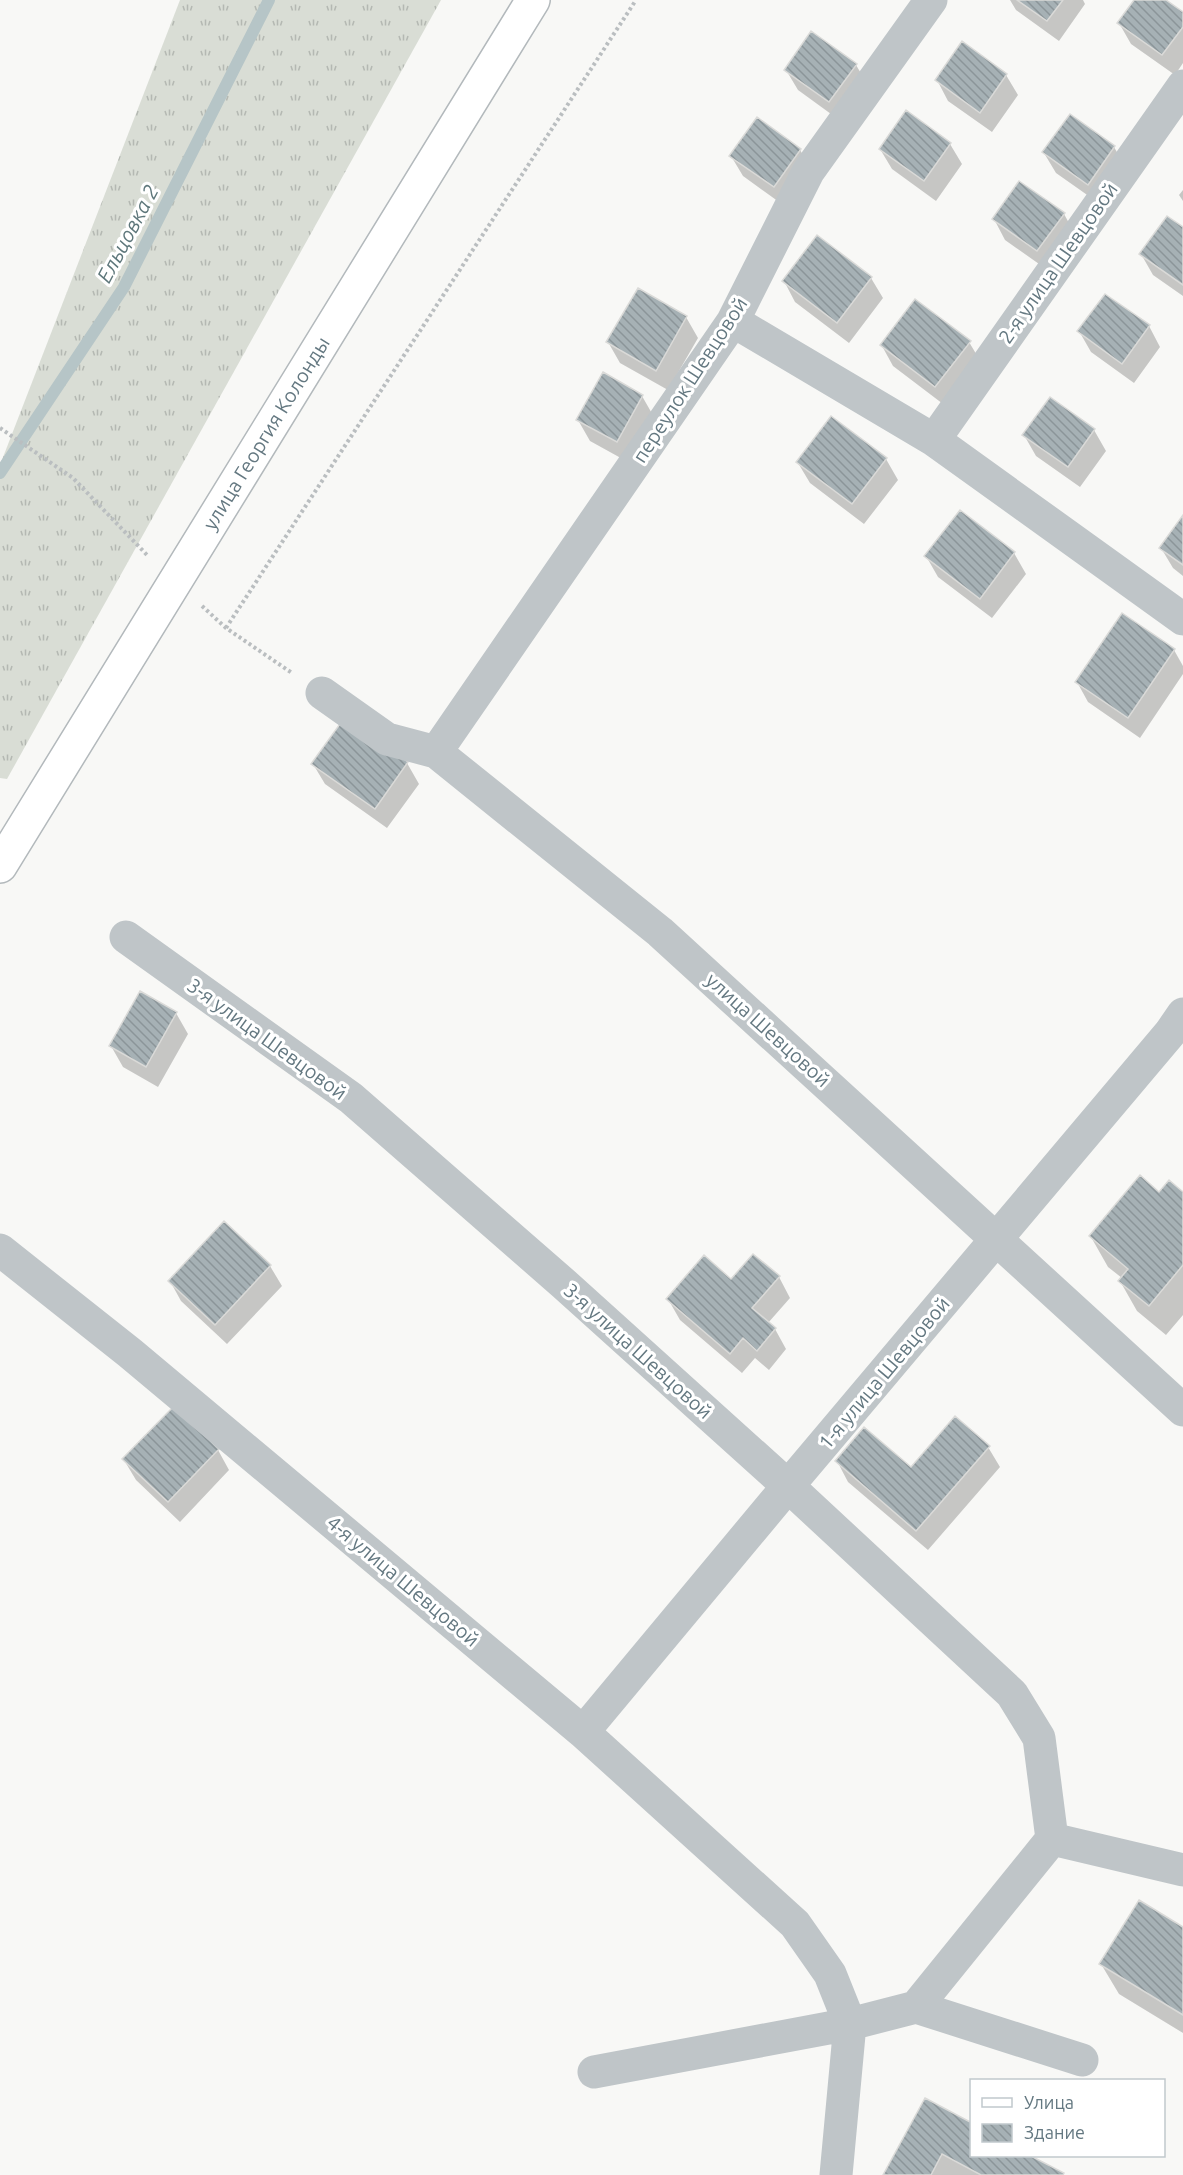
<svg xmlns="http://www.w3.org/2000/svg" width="1183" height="2175" font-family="Ubuntu,sans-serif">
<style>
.grass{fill:url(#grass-tufts)}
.shadow{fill:#0003}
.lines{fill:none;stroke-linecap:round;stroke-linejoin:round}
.stream{stroke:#b6c5c7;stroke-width:12}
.building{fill:url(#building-back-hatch);stroke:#dadad8;stroke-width:1.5}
.major-casing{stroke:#b3b9bc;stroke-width:36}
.path{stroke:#babec0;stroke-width:4;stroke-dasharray:3 3;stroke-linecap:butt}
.minor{stroke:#bfc5c8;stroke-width:33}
.major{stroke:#fff;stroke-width:33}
.labels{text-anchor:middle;stroke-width:6;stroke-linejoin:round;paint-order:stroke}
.street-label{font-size:20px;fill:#647881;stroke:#fff}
.water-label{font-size:21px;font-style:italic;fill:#5e777b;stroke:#fff}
</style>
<defs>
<pattern id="grass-tufts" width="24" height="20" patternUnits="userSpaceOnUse" patternTransform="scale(1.5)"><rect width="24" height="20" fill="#d9ddd5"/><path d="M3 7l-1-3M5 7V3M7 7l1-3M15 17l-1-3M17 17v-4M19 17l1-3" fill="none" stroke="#b4b8b2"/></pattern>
<pattern id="building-back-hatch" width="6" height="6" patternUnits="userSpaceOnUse" patternTransform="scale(1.5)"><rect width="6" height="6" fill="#a6b1b5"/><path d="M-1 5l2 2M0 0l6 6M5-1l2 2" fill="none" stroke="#8b9599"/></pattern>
</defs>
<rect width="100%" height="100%" fill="#f8f8f6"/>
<path class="grass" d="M180,0H441L7,779L0,778V465Z"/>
<path class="shadow" d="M1010,0H1083L1085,4L1059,41L1016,10Z
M1136,0H1163L1183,14V63L1175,75L1131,44L1119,23Z
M856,65L868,85L842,122L798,90L786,70Z
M1006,75L1018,95L992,132L948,101L937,80Z
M1070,117L1114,147L1126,168L1100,204L1056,173L1044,153Z
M950,144L962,164L936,201L892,169L880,149Z
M800,150L812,170L786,207L743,176L731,156Z
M1183,190V201L1179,195Z
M1064,214L1075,234L1049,271L1005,240L994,219Z
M1183,229V296L1153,275L1141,254Z
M871,278L883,298L849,343L795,302L784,281Z
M686,317L698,338L668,390L620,363L608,342Z
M1149,326L1160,347L1134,383L1091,352L1079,331Z
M969,342L981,362L947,407L893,366L882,346Z
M642,396L654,417L628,462L590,441L578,420Z
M832,418L886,459L898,480L864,524L810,483L798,463Z
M1094,430L1106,451L1080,487L1036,456L1024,435Z
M960,513L1014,553L1026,574L992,618L938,577L926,556Z
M1183,517V576L1173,568L1161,548Z
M1174,650L1183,666V674L1140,738L1088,702L1077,682Z
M345,719L407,763L419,784L387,828L325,784L313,764Z
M176,1013L188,1034L158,1087L123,1067L111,1046Z
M1160,1194H1183V1315L1166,1335L1137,1311L1120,1281L1122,1278L1108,1267L1091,1237Z
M270,1266L282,1286L227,1344L181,1301L170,1281Z
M779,1277L790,1298L768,1323L775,1329L786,1349L769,1370L755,1358L742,1373L680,1320L668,1299L731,1281Z
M988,1447L1000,1467L928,1550L848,1482L837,1461L911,1470Z
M218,1450L229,1470L180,1522L136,1480L124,1460Z
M1183,1929V2033L1119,1994L1101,1964Z
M926,2100L972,2156H1028L1063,2175H885Z"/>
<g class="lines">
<path class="stream" d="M0,473L124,287L269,0"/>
</g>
<path class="building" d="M1017,0H1063L1047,21Z
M1134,0H1166L1183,12V27L1162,55L1117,23Z
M811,31L857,64L829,102L784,70Z
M962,41L1007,74L980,113L935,80Z
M906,110L951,143L924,181L879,149Z
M1070,114L1115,146L1088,185L1042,152Z
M757,117L801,149L774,187L729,156Z
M1019,181L1065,213L1037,251L992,219Z
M1167,216L1183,227V285L1139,254Z
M817,235L872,277L837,323L782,281Z
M638,288L687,316L656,371L606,342Z
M1105,294L1150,325L1122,364L1077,331Z
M915,299L971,341L935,387L880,345Z
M603,372L643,395L617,442L576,420Z
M1050,397L1095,429L1068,467L1022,435Z
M831,416L887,458L852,504L796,462Z
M960,510L1015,552L980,599L924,556Z
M1183,515V565L1159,548Z
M1122,613L1175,649L1128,718L1075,682Z
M345,717L408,762L375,809L311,764Z
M140,991L177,1012L146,1067L109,1046Z
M1140,1175L1159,1192L1169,1180L1183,1192V1265L1149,1306L1118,1281L1128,1269L1089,1236Z
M224,1221L271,1265L215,1325L168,1281Z
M753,1254L780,1276L752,1308L776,1328L757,1351L743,1338L730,1354L666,1299L704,1255L731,1279Z
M174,1406L219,1449L168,1502L122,1459Z
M955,1416L990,1446L916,1531L835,1461L864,1427L911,1467Z
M1139,1900L1183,1927V2015L1099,1964Z
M925,2098L972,2123V2156H1031L1064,2173L1063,2175H981L942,2154L931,2175H883Z"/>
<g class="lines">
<defs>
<g id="major">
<path id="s1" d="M0,866L533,0"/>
</g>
</defs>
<use href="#major" class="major-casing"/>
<path class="path" d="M0,428L73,478L148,556
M202,606L226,628L292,673
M226,628L636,0"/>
<path class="minor" d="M733,321L934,440L1183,619
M934,440L1183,86
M322,693L387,739L436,752L660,932L1183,1410
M436,752L733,321L808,172L931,0
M126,937L351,1098L564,1284L788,1486L1012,1694L1039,1738L1052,1839
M0,1250L130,1353L583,1732L795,1924L830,1974L850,2024L836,2175
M583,1732L788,1486L1170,1033L1183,1014
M1052,1839L1183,1870
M916,2007L1082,2060
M594,2072L850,2024L916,2007L1052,1839"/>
<use href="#major" class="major"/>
</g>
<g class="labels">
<g class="street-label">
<text transform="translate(1058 263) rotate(-55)" y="7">2-я улица Шевцовой</text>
<text transform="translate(690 380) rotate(-57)" y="7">переулок Шевцовой</text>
<text dy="7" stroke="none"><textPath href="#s1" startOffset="508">улица Георгия Колонды</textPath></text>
<text transform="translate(768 1030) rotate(42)" y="7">улица Шевцовой</text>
<text transform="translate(267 1039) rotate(36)" y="7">3-я улица Шевцовой</text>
<text transform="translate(638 1351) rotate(42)" y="7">3-я улица Шевцовой</text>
<text transform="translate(884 1373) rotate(-50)" y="7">1-я улица Шевцовой</text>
<text transform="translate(403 1581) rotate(40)" y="7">4-я улица Шевцовой</text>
</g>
<g class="water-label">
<text transform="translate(128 234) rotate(-62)" y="7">Ельцовка 2</text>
</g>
</g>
<rect x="970" y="2079" width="195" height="78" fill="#ffffff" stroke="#c1c9cd" stroke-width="1.5"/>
<rect x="982" y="2098" width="30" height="9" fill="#ffffff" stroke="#c1c9cd" stroke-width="1.5"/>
<text x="1024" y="2109" font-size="18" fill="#647881">Улица</text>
<rect x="982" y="2124" width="30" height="18" fill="url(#building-back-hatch)" stroke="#c1c9cd" stroke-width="1.5"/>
<text x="1024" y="2139" font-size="18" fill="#647881">Здание</text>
</svg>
